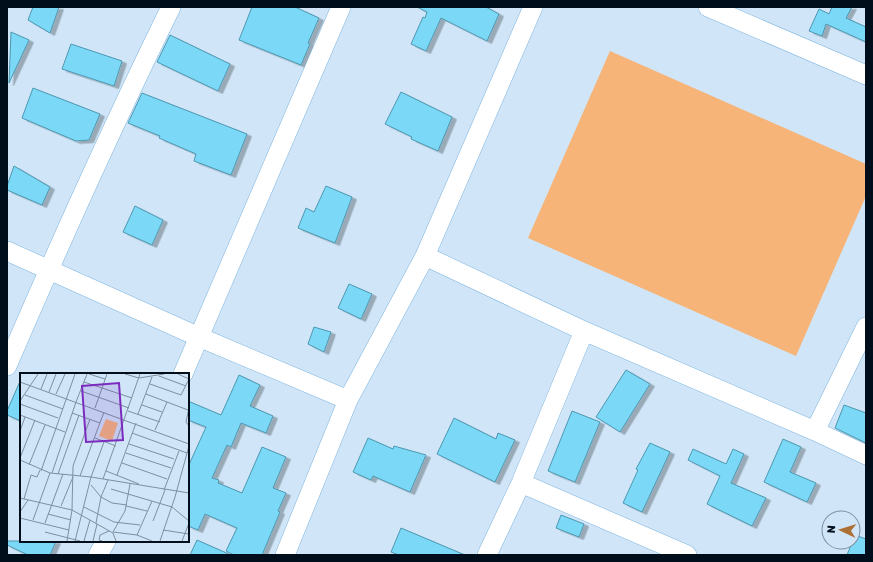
<svg xmlns="http://www.w3.org/2000/svg" width="873" height="562" font-family="Rubik,sans-serif">
<style>
.green{fill:#f6b479}
.building{fill:#7cd8f7;stroke:#4c97b0;filter:url(#shadow)}
.lines{fill:none;stroke-linecap:round;stroke-linejoin:round}
.minor-casing{stroke:#7fb5df;stroke-width:20}
.minor{stroke:#fff;stroke-width:19}
.inset-road{fill:none;stroke:#7d8fa0;stroke-width:1}
.view{fill:#7b2cbf;fill-opacity:0.15;stroke:#7b2cbf;stroke-width:2}
.inset-edge{fill:none;stroke:#000d1b;stroke-width:2}
</style>
<defs>
<filter id="shadow"><feDropShadow dx="4.5" dy="2.5" stdDeviation="0" flood-color="#0004"/></filter>
</defs>
<rect width="100%" height="100%" fill="#d0e6f8"/>
<path class="green" d="M610,51L866,164V196L796,356L528,238Z"/>
<path class="building" d="M33,7H59L50,33L28,20Z
M252,7H295L319,18L308,43L310,44L301,65L239,40Z
M417,7H486L499,14L487,41L441,18L426,51L411,44L423,17L425,18L427,12Z
M832,7H852L846,18L866,27V42L826,24L822,36L809,31L819,9L829,14Z
M11,32L29,40L9,83Z
M170,35L230,64L218,91L157,62Z
M71,44L122,61L114,86L62,69Z
M33,88L100,114L89,140L76,141L22,118Z
M401,92L452,117L438,151L411,139L412,137L385,124Z
M142,93L247,134L231,175L194,161L196,154L159,138L160,136L128,123Z
M14,166L50,187L42,205L7,190V186Z
M326,186L352,197L335,243L298,228L306,208L314,212Z
M135,206L163,220L152,245L123,232Z
M349,284L372,294L361,319L338,308Z
M314,327L331,332L324,352L308,344Z
M626,370L650,384L620,432L596,417Z
M239,375L260,385L250,406L273,416L266,433L241,423L231,447L227,445L212,478L219,480L218,483L242,493L262,447L286,457L273,488L286,493L278,511L280,512L262,555H234L226,551L237,528L205,514L198,530L188,526V467L206,427L188,420V401L221,415Z
M21,379V421L7,415V411Z
M844,405L866,413V443L835,428Z
M572,411L600,422L575,482L548,471Z
M454,418L496,439L498,433L515,440L495,482L437,454Z
M368,438L393,449L394,446L426,455L410,492L373,476L371,480L353,472Z
M783,439L801,447L790,472L816,483L807,502L764,482Z
M650,443L670,452L642,512L623,503L638,470L636,469Z
M693,449L726,464L733,449L744,454L731,483L766,498L752,526L707,504L720,476L688,460Z
M561,515L584,524L579,537L556,528Z
M401,528L465,555H399L391,552Z
M855,535L866,539V555H847Z
M197,540L231,555H190Z
M7,541H56L50,555H28L7,545Z"/>
<g class="lines">
<defs>
<path id="minor" d="M708,7L866,75
M7,251L199,337L348,400
M425,256L584,331L815,431L866,455
M7,366C59,245 113,125 171,7
M183,374L341,7
M815,431L866,327
M521,483L687,555
M98,555L106,541
M285,555L348,400L425,256L533,7
M487,555L521,483L584,331"/>
</defs>
<use href="#minor" class="minor-casing"/>
<use href="#minor" class="minor"/>
</g>
<g transform="translate(20 373)">
<rect width="169" height="169" fill="#d0e6f8"/>
<path d="M86,46L98,50L92,68L79,63Z" fill="#f6b479"/>
<path class="inset-road" d="M69,1L85,6M105,1L119,5L144,1M158,1L169,6M139,3L166,13M0,9L169,71M64,9L112,25M130,11L161,22L169,6M21,16L27,1M61,18L109,35M29,19L36,1M36,21L45,1M126,21L168,37M5,22L43,36M0,28L18,1M56,29L67,1M0,31L38,45M122,32L142,39M75,35L87,1M169,35L166,49L169,53M108,38L140,49M52,40L80,50M118,41L132,4M0,42L45,59M135,57L147,29M0,58L5,44M112,60L167,80M75,65L96,73M109,71L154,86M106,80L151,95M0,85L15,47M0,87L30,100L71,104L169,120M102,90L147,106M9,92L25,52M21,98L55,1M86,98L119,111M32,100L56,29M38,101L59,42M97,102L116,50M60,103L84,39M83,106L120,1M71,112L81,124L92,130L107,132M91,116L152,134L169,148M144,117L159,78M0,125L52,137L93,160L96,168M4,126L11,102L17,104L20,97M41,133L53,104M106,133L127,138M64,134L94,149L120,152M0,139L8,127M28,141L51,147M0,145L49,157M13,147L30,100M133,148L145,117M25,150L43,101M76,150L81,124L88,107M143,157L169,161M25,159L60,168M93,159L117,162L132,128M93,159L105,138L110,111M117,162L132,168M47,168L52,137L53,93L70,46M55,168L71,104L84,69M64,168L70,147M73,168L77,151M82,168L79,167L80,162L89,158M140,168L155,124L169,73M162,168L169,150"/>
<path class="view" d="M99,10L103,67L66,69L62,13Z"/>
<rect width="169" height="169" class="inset-edge"/>
</g>
<rect width="873" height="562" fill="none" stroke="#000d1b" stroke-width="16"/>
<g transform="translate(841 530) rotate(274)"><circle r="19" fill="#d0e6f8" stroke="#7d8fa0"/>
<path d="M0-3L7 15L0 10L-7 15Z" fill="#ad7034"/>
<text y="-6" font-size="11" font-weight="bold" text-anchor="middle" fill="#000d1b">N</text>
</g>
</svg>
